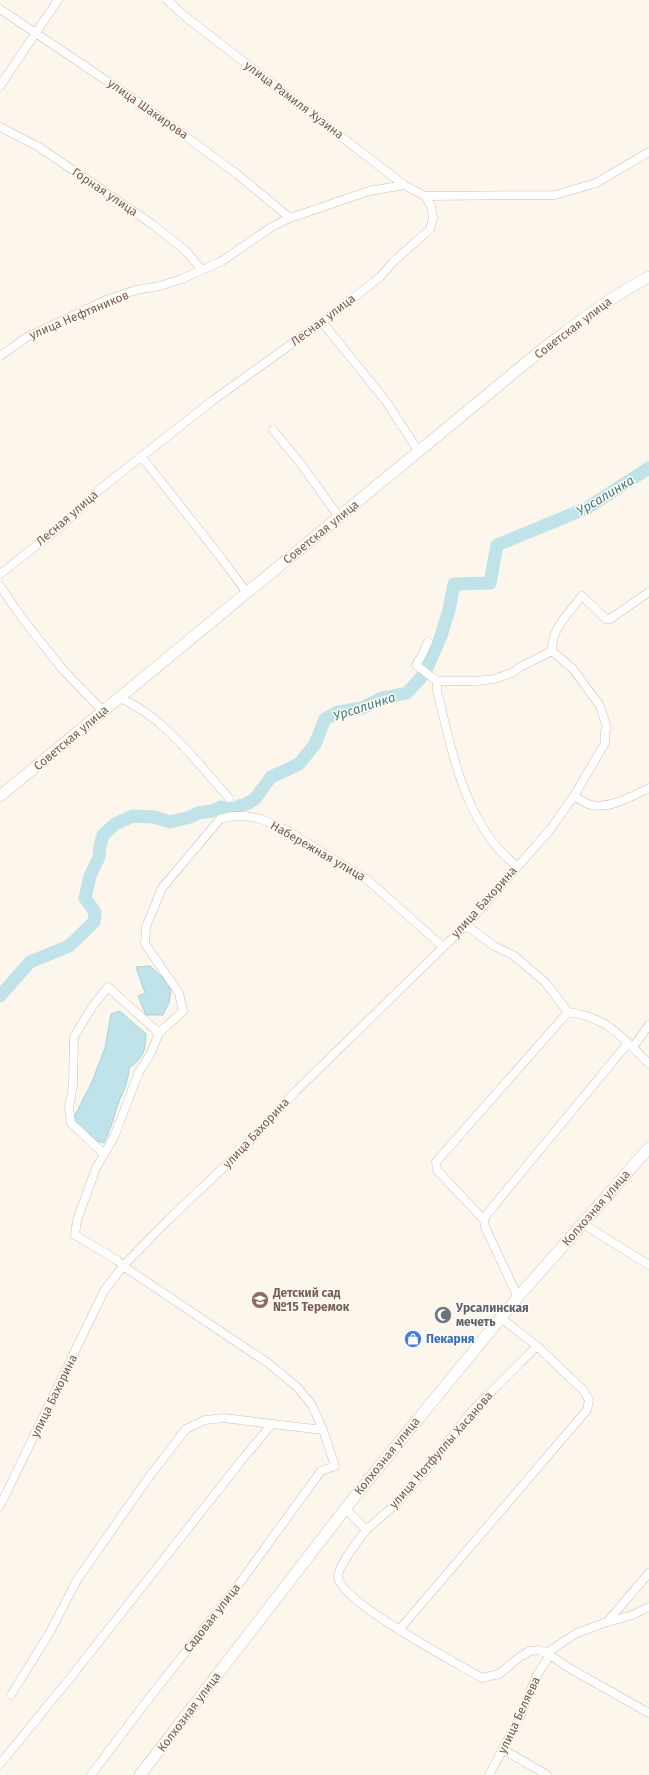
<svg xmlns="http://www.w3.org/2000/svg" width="649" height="1775" font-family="'Fira Sans',sans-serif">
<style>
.water{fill:#bfe3e8;stroke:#a5d3da}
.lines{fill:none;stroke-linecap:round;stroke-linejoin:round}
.river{stroke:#bfe3e8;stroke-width:13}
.street-casing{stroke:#d1beb0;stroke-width:9}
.secondary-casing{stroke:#d6c0b0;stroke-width:12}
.street{stroke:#fff;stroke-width:8}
.secondary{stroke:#fff;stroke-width:11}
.labels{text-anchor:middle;stroke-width:3;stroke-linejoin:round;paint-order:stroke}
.street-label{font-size:12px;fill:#7a5c4d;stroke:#fffaf3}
.education-label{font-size:12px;font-weight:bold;fill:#785e54;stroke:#fffaf3;text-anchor:start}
.worship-label{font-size:12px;font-weight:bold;fill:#5b616d;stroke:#fffaf3;text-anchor:start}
.shop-label{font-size:12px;font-weight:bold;fill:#366cbe;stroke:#fffaf3;text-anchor:start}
.water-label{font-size:13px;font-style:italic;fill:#437c86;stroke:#fffaf3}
</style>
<rect width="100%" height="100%" fill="#fdf6ec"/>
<path class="water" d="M150,966L162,977L171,990L169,1003L163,1015H146L138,996L145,993L136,967Z
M120,1011L146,1034C145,1052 144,1057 129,1068C129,1081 123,1091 118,1104C114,1118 110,1130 104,1143L96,1141L84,1131L75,1120V1115L91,1084L105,1048L111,1014Z"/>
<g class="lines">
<path class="river" d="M0,996L30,962L69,946L94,922L95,912L85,898L90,876L99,857L100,846L103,835L115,824L133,816L154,817L170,822L190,817L198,813L212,811L220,807L235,809L241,805L246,804L255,799L271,777L299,764L315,744L325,719L338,712L362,708L382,698L407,693L425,673L441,636L449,610L454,584L490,583L497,545L587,508L649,468"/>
<defs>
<path id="street" d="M167,0L187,18L404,185L425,196
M0,9L150,110L237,174L290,218
M0,86L58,0
M0,127L39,147L152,224L185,250L201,269
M322,322L385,400L419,452
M0,356L27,337L106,300L136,290L160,286L182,279L222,261L273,226L290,218L369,191L404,185
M273,430L301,464L339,517
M141,456L222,559L247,593
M0,574L59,528L99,490L212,401L322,322L380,277L393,262L430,229L433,218L431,206L425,196L555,195L596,183L649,152
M0,586L22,618L64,671L103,711
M428,642L421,657L416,665L437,681H476L494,679L512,673L520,667L552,651L573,669L600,706L607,728L605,731V743L574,796L549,831L466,925L296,1091L241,1151L168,1220L123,1266L117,1260L75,1235L77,1220L96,1168L114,1137L139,1072L151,1053L159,1033L183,1011L179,993L145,944L146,927L162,888L220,819L232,816H246L261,819L288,831L369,881L442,946
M552,651C550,631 570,611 582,596L606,619H610L649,592
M437,681V691C452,750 465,827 517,866
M120,698C165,717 197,763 229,798
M574,796C579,799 586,804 591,805C611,809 632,796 649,788
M466,925L494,946L513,955L545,982L568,1012C605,1016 624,1038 649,1064
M633,1047L649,1025
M104,1154L71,1123L69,1108L73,1085L74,1037L92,1007L108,987L159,1033
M484,1220L487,1214L628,1043
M583,1224L649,1265
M518,1297L485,1227L484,1220L437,1170L436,1162L568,1012
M0,1506L104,1291L123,1266L268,1363L297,1387L312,1405L323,1430
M345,1508L366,1530L396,1504L432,1463L470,1413L537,1346L501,1318
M366,1530C359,1540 338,1565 338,1577C339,1601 458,1664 482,1678L499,1674L521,1656L530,1651L539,1650L550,1655L569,1668L649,1713
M608,1622L632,1615L649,1607
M399,1630L587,1410L589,1400L584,1391L537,1346
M546,1653L577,1633L607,1622L649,1573
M11,1695L50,1632L77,1580L146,1481L186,1429L205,1420L224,1418L272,1424
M504,1750L547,1775
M0,1764L71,1677L241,1461L272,1424L323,1430L335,1466L321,1471L236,1588L143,1706L91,1775
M489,1775L520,1717L537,1675L550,1655"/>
<path id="secondary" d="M0,796L544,348C578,323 611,296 649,277
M140,1775L352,1500L518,1297L649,1148"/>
</defs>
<use href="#street" class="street-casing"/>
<use href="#secondary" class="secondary-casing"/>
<use href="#street" class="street"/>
<use href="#secondary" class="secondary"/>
</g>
<defs>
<symbol id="school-disc" viewBox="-11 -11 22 22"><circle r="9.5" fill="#8d6e63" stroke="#fffaf3"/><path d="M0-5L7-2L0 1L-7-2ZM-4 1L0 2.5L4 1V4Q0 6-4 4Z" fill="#fff"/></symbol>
<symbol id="mosque-disc" viewBox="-11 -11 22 22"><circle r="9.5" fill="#6b7280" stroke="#fffaf3"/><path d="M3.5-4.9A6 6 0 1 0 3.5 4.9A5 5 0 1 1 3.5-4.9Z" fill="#fff"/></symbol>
<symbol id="shop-disc" viewBox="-11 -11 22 22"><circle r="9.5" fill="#3f7fe0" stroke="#fffaf3"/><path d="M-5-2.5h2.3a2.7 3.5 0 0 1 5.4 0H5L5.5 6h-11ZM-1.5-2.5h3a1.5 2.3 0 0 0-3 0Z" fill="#fff"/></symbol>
</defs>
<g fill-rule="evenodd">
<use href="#school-disc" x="250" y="1290" width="20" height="20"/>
<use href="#mosque-disc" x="433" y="1305" width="20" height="20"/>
<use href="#shop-disc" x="403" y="1329" width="20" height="20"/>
</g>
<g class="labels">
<g class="street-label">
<text transform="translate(294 100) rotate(37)" y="4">улица Рамиля Хузина</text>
<text transform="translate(148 109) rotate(35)" y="4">улица Шакирова</text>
<text transform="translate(105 192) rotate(34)" y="4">Горная улица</text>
<text transform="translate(79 315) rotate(-23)" y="4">улица Нефтяников</text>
<text transform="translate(323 320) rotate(-37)" y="4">Лесная улица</text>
<text transform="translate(573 328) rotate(-37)" y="4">Советская улица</text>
<text transform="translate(67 518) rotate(-41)" y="4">Лесная улица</text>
<text transform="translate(321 532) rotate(-39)" y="4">Советская улица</text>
<text transform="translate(71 738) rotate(-40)" y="4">Советская улица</text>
<text transform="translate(318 851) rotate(30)" y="4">Набережная улица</text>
<text transform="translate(484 902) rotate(-48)" y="4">улица Бахорина</text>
<text transform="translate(256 1133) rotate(-47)" y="4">улица Бахорина</text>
<text transform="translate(596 1208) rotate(-49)" y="4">Колхозная улица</text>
<text transform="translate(54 1396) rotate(-64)" y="4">улица Бахорина</text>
<text transform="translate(441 1450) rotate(-49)" y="4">улица Нотфуллы Хасанова</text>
<text transform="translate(387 1456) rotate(-51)" y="4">Колхозная улица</text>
<text transform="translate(212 1618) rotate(-52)" y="4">Садовая улица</text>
<text transform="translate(189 1712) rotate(-53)" y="4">Колхозная улица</text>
<text transform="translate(519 1715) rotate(-65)" y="4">улица Беляева</text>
</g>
<g class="education-label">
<text x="273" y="1297">Детский сад<tspan x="273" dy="14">№15 Теремок</tspan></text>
</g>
<g class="worship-label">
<text x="456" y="1312">Урсалинская<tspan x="456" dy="14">мечеть</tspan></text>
</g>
<g class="shop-label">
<text x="426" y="1343">Пекарня</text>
</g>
<g class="water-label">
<text transform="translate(605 495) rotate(-31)" y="5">Урсалинка</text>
<text transform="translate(364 706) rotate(-18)" y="5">Урсалинка</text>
</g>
</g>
</svg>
